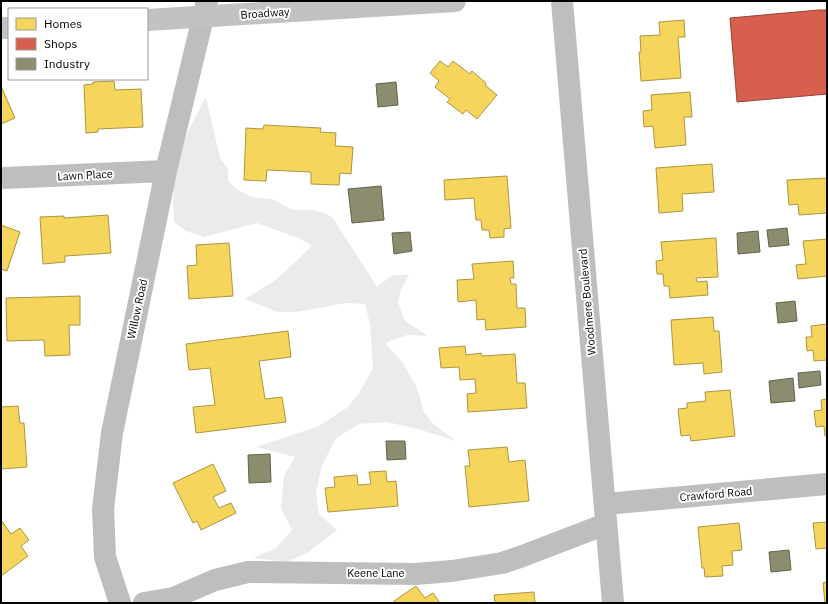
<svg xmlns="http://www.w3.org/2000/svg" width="828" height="604" font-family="'IBM Plex Sans',sans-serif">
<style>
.green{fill:#ebebeb}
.homes{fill:#f6d55c;stroke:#ac9540}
.shops{fill:#d6604d;stroke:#964336}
.industry{fill:#8c8c6e;stroke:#62624d}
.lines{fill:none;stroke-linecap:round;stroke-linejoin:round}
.minor{stroke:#bebebe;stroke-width:22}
.tertiary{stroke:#bebebe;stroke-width:22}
.secondary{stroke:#c2c2c2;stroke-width:22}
.labels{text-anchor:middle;stroke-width:4;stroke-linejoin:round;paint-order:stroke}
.street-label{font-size:11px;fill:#000;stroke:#fff}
</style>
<rect width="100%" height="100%" fill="#fff"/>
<path class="green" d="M206,97L220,158L228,169V181L236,189L252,197L272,199L293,210H314L325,213L333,218L377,287L391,276L409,274L401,290L398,302L405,321L428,336L407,335L385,343L403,363L417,388L424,412L433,424L456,441L418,429L387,422L359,424L336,438L322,465L316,493L319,514L337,530L307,553L287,562L253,558L276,548L292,530L281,508L284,476L295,457L256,447L319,426L348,407L359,393L373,368L370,324L365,304L346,303L297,312H277L245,299L277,279L312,246L301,239L257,223L204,237L186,231L174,222L173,200L174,172L188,131Z"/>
<path class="homes" d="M684,20L685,37H678L681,78L641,81L639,52H641L640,36L660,35L659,22Z
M440,61L448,67L453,61L470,74L472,71L486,83L485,85L497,95L477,119L466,110L463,114L447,102L450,99L435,87L439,81L430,73Z
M114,81L115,90L141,89L143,127L98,129V132L86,133L84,85L93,84V82Z
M1,86L15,118L1,124Z
M690,92L692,117H684L686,145L655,148L653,126L644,127L643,111L652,110L651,95Z
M264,125L321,128L320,132L336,133L335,146L353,147L351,174L340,173L339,185L311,184V172L267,170L266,181L244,180L246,128L263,129Z
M712,164L714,192L682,194L683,211L659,213L656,168Z
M507,176L511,228L504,229V237L490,238L489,230H482L481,220H476L474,198L445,200L444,180Z
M827,178V213L799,215L798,204L789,205L787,180Z
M108,215L111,253L65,256V262L43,264L40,217L64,216V218Z
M1,225L20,232L7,271L1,269Z
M716,238L718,277L696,278L697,282L707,281L708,295L670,298L669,286H664L663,274H657L656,261L663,260L661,242Z
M827,239V276L798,279L796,265L806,264L803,241Z
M229,243L233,296L189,299L187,266L197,265L196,245Z
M513,261L514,278H510L511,284H516L517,308H525L526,327L486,330L485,319L477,320L476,300L458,302L457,280L474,279L472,264Z
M80,296V325H69L70,355L45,356L44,340L7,341L6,298Z
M713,317L714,331H719L722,372L704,374L703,363L674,365L671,320Z
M827,324V360L814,361L813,350L807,351L806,337H812L811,326Z
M288,331L291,357L259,361L265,399L282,397L286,422L196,433L193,407L215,405L210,368L189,370L186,344Z
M465,346L466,355L481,353L482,356L515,354L517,383H525L527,408L468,412L467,394L476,393L475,379L460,380L459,367L441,368L439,348Z
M730,390L735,436L691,441L690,435L681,436L678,409L687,408V403L706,401L705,392Z
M827,399V436H825L824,426L816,427L814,411L822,410L821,400Z
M18,406L20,423H24L27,467L1,469V407Z
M507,447L509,462L525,460L529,501L469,507L465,466H470L468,450Z
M213,464L226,491L213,497L219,508L231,503L236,513L201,530L197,521L193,523L173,483Z
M386,471L387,482L396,481L398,506L328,512L325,488L335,487L334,477L357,475L358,485L371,484L369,472Z
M1,520L11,534L20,528L29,540L21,546L28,556L1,576Z
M827,522V548L816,549L813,523Z
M739,523L742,550L732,551L733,565L722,566L723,576L705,577L704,568H702L698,527Z
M827,582V603H825L823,583Z
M416,586L425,598L433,593L440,603H395L394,601Z
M534,592L535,603H495L494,595Z"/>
<path class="shops" d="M819,10H827V94L737,102L730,18Z"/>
<path class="industry" d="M396,82L398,105L378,107L376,84Z
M381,186L384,220L352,223L348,189Z
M787,228L789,245L769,247L767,230Z
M758,231L760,252L738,254L737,233Z
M410,232L412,251L394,254L392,233Z
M795,301L797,321L778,323L776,303Z
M820,371L821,385L799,388L798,373Z
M793,378L795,401L771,403L769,381Z
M386,441H405L406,459L387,460Z
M270,454L271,482L249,483L248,455Z
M789,550L791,570L771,572L769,552Z"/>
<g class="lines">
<path class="minor" d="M4,178L166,171
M605,504L827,484
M120,603L105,557L103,509L112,433L166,171L207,1
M144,603L173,598L215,580L248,572L415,574L452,571L502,563L520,557L606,524"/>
<path class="tertiary" d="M562,1L613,603"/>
<path class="secondary" d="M147,20L455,1
M1,28H9"/>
</g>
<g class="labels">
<g class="street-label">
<text transform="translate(265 13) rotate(-4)" y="4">Broadway</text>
<text transform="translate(85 175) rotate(-3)" y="4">Lawn Place</text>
<text transform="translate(587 302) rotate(-95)" y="4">Woodmere Boulevard</text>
<text transform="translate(137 309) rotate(-78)" y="4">Willow Road</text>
<text transform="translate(716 494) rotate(-5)" y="4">Crawford Road</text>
<text x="376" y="577">Keene Lane</text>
</g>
</g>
<rect width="828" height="604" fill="none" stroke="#000000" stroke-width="4"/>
<rect x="8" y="8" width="140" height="72" fill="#ffffff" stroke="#999999"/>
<rect x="16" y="18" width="20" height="12" fill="#f6d55c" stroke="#999999"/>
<text x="44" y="28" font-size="12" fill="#000000">Homes</text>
<rect x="16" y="38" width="20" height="12" fill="#d6604d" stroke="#999999"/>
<text x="44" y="48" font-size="12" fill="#000000">Shops</text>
<rect x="16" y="58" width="20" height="12" fill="#8c8c6e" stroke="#999999"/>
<text x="44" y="68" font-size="12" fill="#000000">Industry</text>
</svg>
